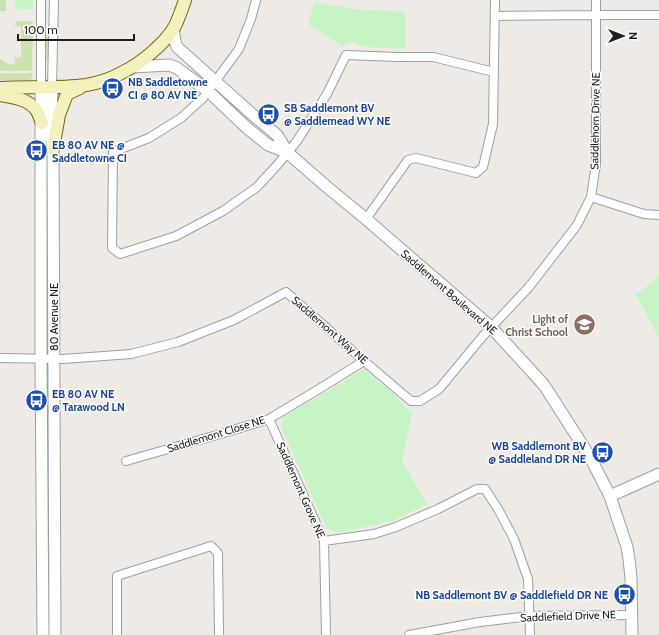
<svg xmlns="http://www.w3.org/2000/svg" width="659" height="635" font-family="Cabin,sans-serif">
<style>
.grass{fill:#cde3af}
.park{fill:#c6f4c5}
.lines{fill:none;stroke-linecap:round;stroke-linejoin:round}
.minor-casing{stroke:#9f9f9f;stroke-width:10}
.tertiary-casing{stroke:#9f9f9f;stroke-width:13}
.secondary-casing{stroke:#696b0f;stroke-width:14}
.minor{stroke:#fff;stroke-width:8}
.tertiary{stroke:#fff;stroke-width:11}
.secondary{stroke:#f3f1bd;stroke-width:12}
.labels{text-anchor:middle;stroke-width:3;stroke-linejoin:round;paint-order:stroke}
.transit-label{font-size:11px;font-weight:bold;fill:#164399;stroke:#fff;text-anchor:start}
.street-label{font-size:11px;fill:#1e1e1e;stroke:#fff}
.education-label{font-size:11px;font-weight:bold;fill:#785e54;stroke:#fff;text-anchor:end}
</style>
<rect width="100%" height="100%" fill="#eeeae5"/>
<path class="grass" d="M0,0H6V11H0Z
M16,21H33L32,71H0V59C6,62 8,67 15,63V57H21V27L15,26V23Z
M46,33H49V60H46Z
M0,73H32V78L30,80H0Z"/>
<path class="park" d="M15,0H33V9H18L15,7Z
M317,3L355,9L405,12V49L366,47L359,45L354,42L348,43L342,46L308,24L314,4Z
M659,272V338L636,294L654,281Z
M364,369L394,394L404,406L412,413L402,461L427,504L392,521L337,533L326,527L281,427L283,417L330,390Z"/>
<g class="lines">
<defs>
<path id="minor" d="M41,0V87
M256,0L251,19L239,49L203,98L181,118L149,138L113,152L112,248L120,254L176,236L223,211L257,187L279,163L297,141L327,94L346,55L397,57H433L494,72
M495,16L595,15H659
M52,87L54,0
M591,197L644,214L659,215
M366,219L408,160L416,158L476,173L483,167L493,124L495,0
M0,358L63,359L131,354L178,342L234,320L286,292L364,361L411,401H420L439,389L483,336L529,287L577,225L591,197L596,164V0
M269,419L324,541L326,635
M126,461L224,433L269,419L319,389L364,361
M324,541L374,534L396,527L438,509L477,489H485L498,509L514,539L528,579L530,635
M117,635V576L211,546L218,553L219,635
M409,635L480,622L530,616L632,615"/>
<path id="tertiary" d="M173,28L175,41L177,47L253,115L277,135L288,153L327,187L366,219L491,327L544,385L590,457L610,496L627,547L629,559L631,578L632,635
M133,67L169,65L177,68L208,91L247,128L268,145L288,153
M41,87V359L43,635
M52,87L51,127L53,149L55,635
M610,496L659,474"/>
<path id="secondary" d="M0,88C28,86 57,89 86,85C98,83 113,78 123,72C140,64 164,44 174,28C178,20 182,9 185,0
M0,95C13,97 29,99 37,111C39,114 40,119 42,123
M53,149L59,115L67,94L80,88"/>
</defs>
<use href="#minor" class="minor-casing"/>
<use href="#tertiary" class="tertiary-casing"/>
<use href="#secondary" class="secondary-casing"/>
<use href="#minor" class="minor"/>
<use href="#tertiary" class="tertiary"/>
<use href="#secondary" class="secondary"/>
</g>
<defs>
<symbol id="bus-disc" viewBox="-11 -11 22 22"><circle r="9.5" fill="#1a4fb4" stroke="#fff"/><path d="M-5-6H5V4H4V6H2V4H-2V6H-4V4H-5ZM-3.5-4V0h7V-4ZM-3.5 1.2v1.5H-2V1.2ZM2 1.2v1.5H3.5V1.2Z" fill="#fff"/></symbol>
<symbol id="school-disc" viewBox="-11 -11 22 22"><circle r="9.5" fill="#8d6e63" stroke="#fff"/><path d="M0-5L7-2L0 1L-7-2ZM-4 1L0 2.5L4 1V4Q0 6-4 4Z" fill="#fff"/></symbol>
</defs>
<g fill-rule="evenodd">
<use href="#bus-disc" x="100" y="76" width="25" height="25"/>
<use href="#bus-disc" x="256" y="102" width="25" height="25"/>
<use href="#bus-disc" x="24" y="138" width="25" height="25"/>
<use href="#school-disc" x="572" y="312" width="25" height="25"/>
<use href="#bus-disc" x="24" y="388" width="25" height="25"/>
<use href="#bus-disc" x="590" y="440" width="25" height="25"/>
<use href="#bus-disc" x="612" y="582" width="25" height="25"/>
</g>
<g class="labels">
<g class="transit-label">
<text x="128" y="86">NB Saddletowne<tspan x="128" dy="13">CI @ 80 AV NE</tspan></text>
<text x="284" y="112">SB Saddlemont BV<tspan x="284" dy="13">@ Saddlemead WY NE</tspan></text>
<text x="52" y="149">EB 80 AV NE @<tspan x="52" dy="13">Saddletowne CI</tspan></text>
<text x="52" y="398">EB 80 AV NE<tspan x="52" dy="13">@ Tarawood LN</tspan></text>
<text x="586" y="450" text-anchor="end">WB Saddlemont BV<tspan x="586" dy="13">@ Saddleland DR NE</tspan></text>
<text x="608" y="599" text-anchor="end">NB Saddlemont BV @ Saddlefield DR NE</text>
</g>
<g class="street-label">
<text transform="translate(595 121) rotate(-89)" y="4">Saddlehorn Drive NE</text>
<text transform="translate(449 292) rotate(41)" y="4">Saddlemont Boulevard NE</text>
<text transform="translate(54 317) rotate(-90)" y="4">80 Avenue NE</text>
<text transform="translate(330 330) rotate(41)" y="4">Saddlemont Way NE</text>
<text transform="translate(216 434) rotate(-17)" y="4">Saddlemont Close NE</text>
<text transform="translate(301 490) rotate(66)" y="4">Saddlemont Grove NE</text>
<text transform="translate(568 616) rotate(-2)" y="4">Saddlefield Drive NE</text>
</g>
<g class="education-label">
<text x="568" y="323">Light of<tspan x="568" dy="13">Christ School</tspan></text>
</g>
</g>
<g transform="translate(623 36) rotate(90)" stroke="#ffffff" stroke-width="3" paint-order="stroke">
<path d="M0-3L7 15L0 10L-7 15Z" fill="#1e1e1e"/>
<text y="-6" font-size="11" font-weight="bold" text-anchor="middle" fill="#1e1e1e">N</text>
</g>
<path d="M18 34v6h116v-6" fill="none" stroke="#1e1e1e" stroke-width="2"/>
<text x="24" y="34" font-size="12" fill="#1e1e1e" stroke="#ffffff" stroke-width="3" paint-order="stroke">100 m</text>
</svg>
